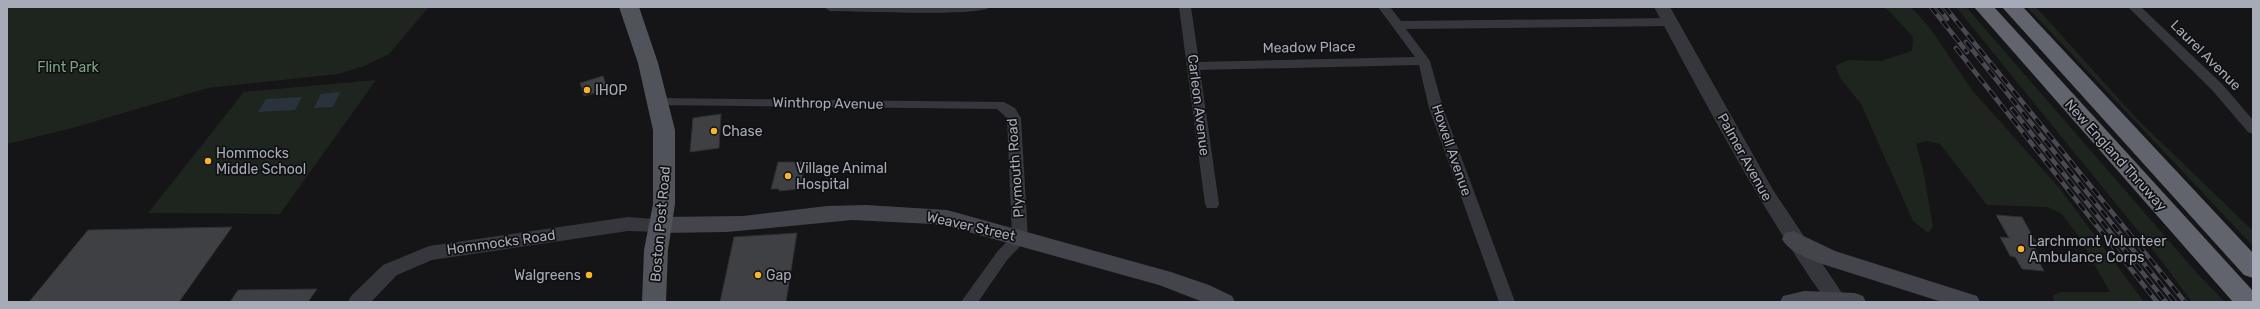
<svg xmlns="http://www.w3.org/2000/svg" width="2260" height="309" font-family="Rubik,sans-serif">
<style>
.green{fill:#1d251e}
.water{fill:#2a333b}
.building{fill:#3f4044;stroke:#2f2f33}
.lines{fill:none;stroke-linecap:round;stroke-linejoin:round}
.minor{fill:#36373c;fill-rule:evenodd}
.tertiary{fill:#36373c;fill-rule:evenodd}
.secondary{fill:#44454c;fill-rule:evenodd}
.primary{fill:#51535b;fill-rule:evenodd}
.motorway{fill:#61646d;fill-rule:evenodd}
.rail-casing{stroke:#494a51;stroke-width:4.5}
.rail{stroke:#101012;stroke-width:3;stroke-dasharray:9;stroke-linecap:butt}
.poi-dot{fill:#f7b52c;stroke:#101012;stroke-width:1.5}
.labels{text-anchor:middle;stroke-width:3.5;stroke-linejoin:round;paint-order:stroke}
.street-label{font-size:14px;fill:#a6abb7;stroke:#101012}
.park-label{font-size:14px;fill:#7ca37f;stroke:#101012}
.poi-label{font-size:14px;fill:#a6abb7;stroke:#101012;text-anchor:start}
</style>
<rect width="100%" height="100%" fill="#151517"/>
<path class="green" d="M7,7H429L389,54L364,66L338,74L208,88L76,127L7,144Z
M1883,7H1911L1930,28L1972,90L2061,190L2144,302L2054,301L2053,295L2061,292H2110L2079,237L2062,214L2048,207L1987,205L1940,144L1927,141L1916,144L1923,169L1933,227L1928,233L1913,221L1861,104L1841,79L1835,66L1848,60L1881,61L1912,51L1913,37L1890,12Z
M1956,7H1966L2197,273L2225,302H2192L2148,243Z
M2027,7H2036L2137,119L2253,231V246Z
M376,80L280,214L148,213L244,92Z"/>
<path class="water" d="M340,92L333,107L314,108L321,94Z
M302,97L295,110L258,112L266,99Z"/>
<path class="building" d="M603,76L608,89L584,96L580,83Z
M721,114L719,148L690,152L693,118Z
M778,162H806L799,189L779,191V189H771Z
M1996,215L2022,217L2036,242L2031,241L2040,258H2037L2044,271L2022,269L2015,257L2010,256L2000,237L2009,238Z
M232,227L179,302H29L88,230Z
M797,233L786,302H720L734,237Z
M317,289L308,302H230L238,290Z"/>
<g class="lines">
<path class="minor" d="M824,7H990C983,17 850,11 830,11Z
M1179,7H1191L1199,62L1415,57L1378,7H1390L1401,21L1670,18L1676,22L1670,26L1406,29L1430,61L1443,108L1515,302H1499L1429,108L1419,65L1200,70L1219,204L1217,208H1207L1205,204Z
M2128,7H2141L2222,84L2253,120V134L2248,132L2212,90Z
M658,98L1004,102L1015,108L1021,118L1028,238L1007,260L978,302H961L997,252L1012,236L1007,118L997,109L653,105L651,102Z"/>
<path class="tertiary" d="M1654,7H1670L1773,190L1848,302H1827C1761,209 1708,108 1654,7Z
M628,217L667,220L670,225L667,230L660,232L628,231L432,260L397,275L371,302H348L351,296L383,265L429,246Z"/>
<path class="secondary" d="M866,205L947,210L1171,272L1209,285L1232,296L1235,302H1203L1159,285L947,226L933,224L852,220L727,232L660,233L652,230L649,225L652,220L660,217L743,216L827,206Z
M1793,231L1835,251L1977,296L1980,302H1942L1819,263C1806,258 1789,251 1782,239L1785,233Z
M1804,291L1855,293L1863,296L1866,302H1780L1783,296Z"/>
<path class="primary" d="M619,7H639L658,63L675,130V204L668,250L666,302H642L644,250L653,204V130L638,63Z"/>
<path class="motorway" d="M1974,7H1994L2253,291V302H2233Z
M2002,7H2023L2253,253V278L2244,275Z"/>
<defs>
<path id="rail" d="M1931,7L1967,52
M1938,7L1947,19
M1945,7L2185,302
M1966,42L2175,302
M1956,48L2157,302
M2012,109L2166,302"/>
</defs>
<use href="#rail" class="rail-casing"/>
<use href="#rail" class="rail"/>
</g>
<g class="poi-dot">
<circle cx="587" cy="90" r="4"/>
<circle cx="714" cy="131" r="4"/>
<circle cx="208" cy="161" r="4"/>
<circle cx="788" cy="176" r="4"/>
<circle cx="2021" cy="249" r="4"/>
<circle cx="589" cy="275" r="4"/>
<circle cx="758" cy="275" r="4"/>
</g>
<g class="labels">
<g class="street-label">
<text transform="translate(1309 47) rotate(-1)" y="5">Meadow Place</text>
<text transform="translate(2206 55) rotate(45)" y="5">Laurel Avenue</text>
<text transform="translate(828 103) rotate(1)" y="5">Winthrop Avenue</text>
<text transform="translate(1199 105) rotate(83)" y="5">Carleon Avenue</text>
<text transform="translate(1452 150) rotate(71)" y="5">Howell Avenue</text>
<text transform="translate(2116 155) rotate(48)" y="5">New England Thruway</text>
<text transform="translate(1745 157) rotate(61)" y="5">Palmer Avenue</text>
<text transform="translate(1015 168) rotate(-94)" y="5">Plymouth Road</text>
<text transform="translate(660 224) rotate(-85)" y="5">Boston Post Road</text>
<text transform="translate(971 226) rotate(13)" y="5">Weaver Street</text>
<text transform="translate(501 242) rotate(-8)" y="5">Hommocks Road</text>
</g>
<g class="park-label">
<text x="68" y="72">Flint Park</text>
</g>
<g class="poi-label">
<text x="595" y="95">IHOP</text>
<text x="722" y="136">Chase</text>
<text x="216" y="158">Hommocks<tspan x="216" dy="16">Middle School</tspan></text>
<text x="796" y="173">Village Animal<tspan x="796" dy="16">Hospital</tspan></text>
<text x="2029" y="246">Larchmont Volunteer<tspan x="2029" dy="16">Ambulance Corps</tspan></text>
<text x="581" y="280" text-anchor="end">Walgreens</text>
<text x="766" y="280">Gap</text>
</g>
</g>
<rect width="2260" height="309" fill="none" stroke="#a6abb7" stroke-width="16"/>
</svg>
